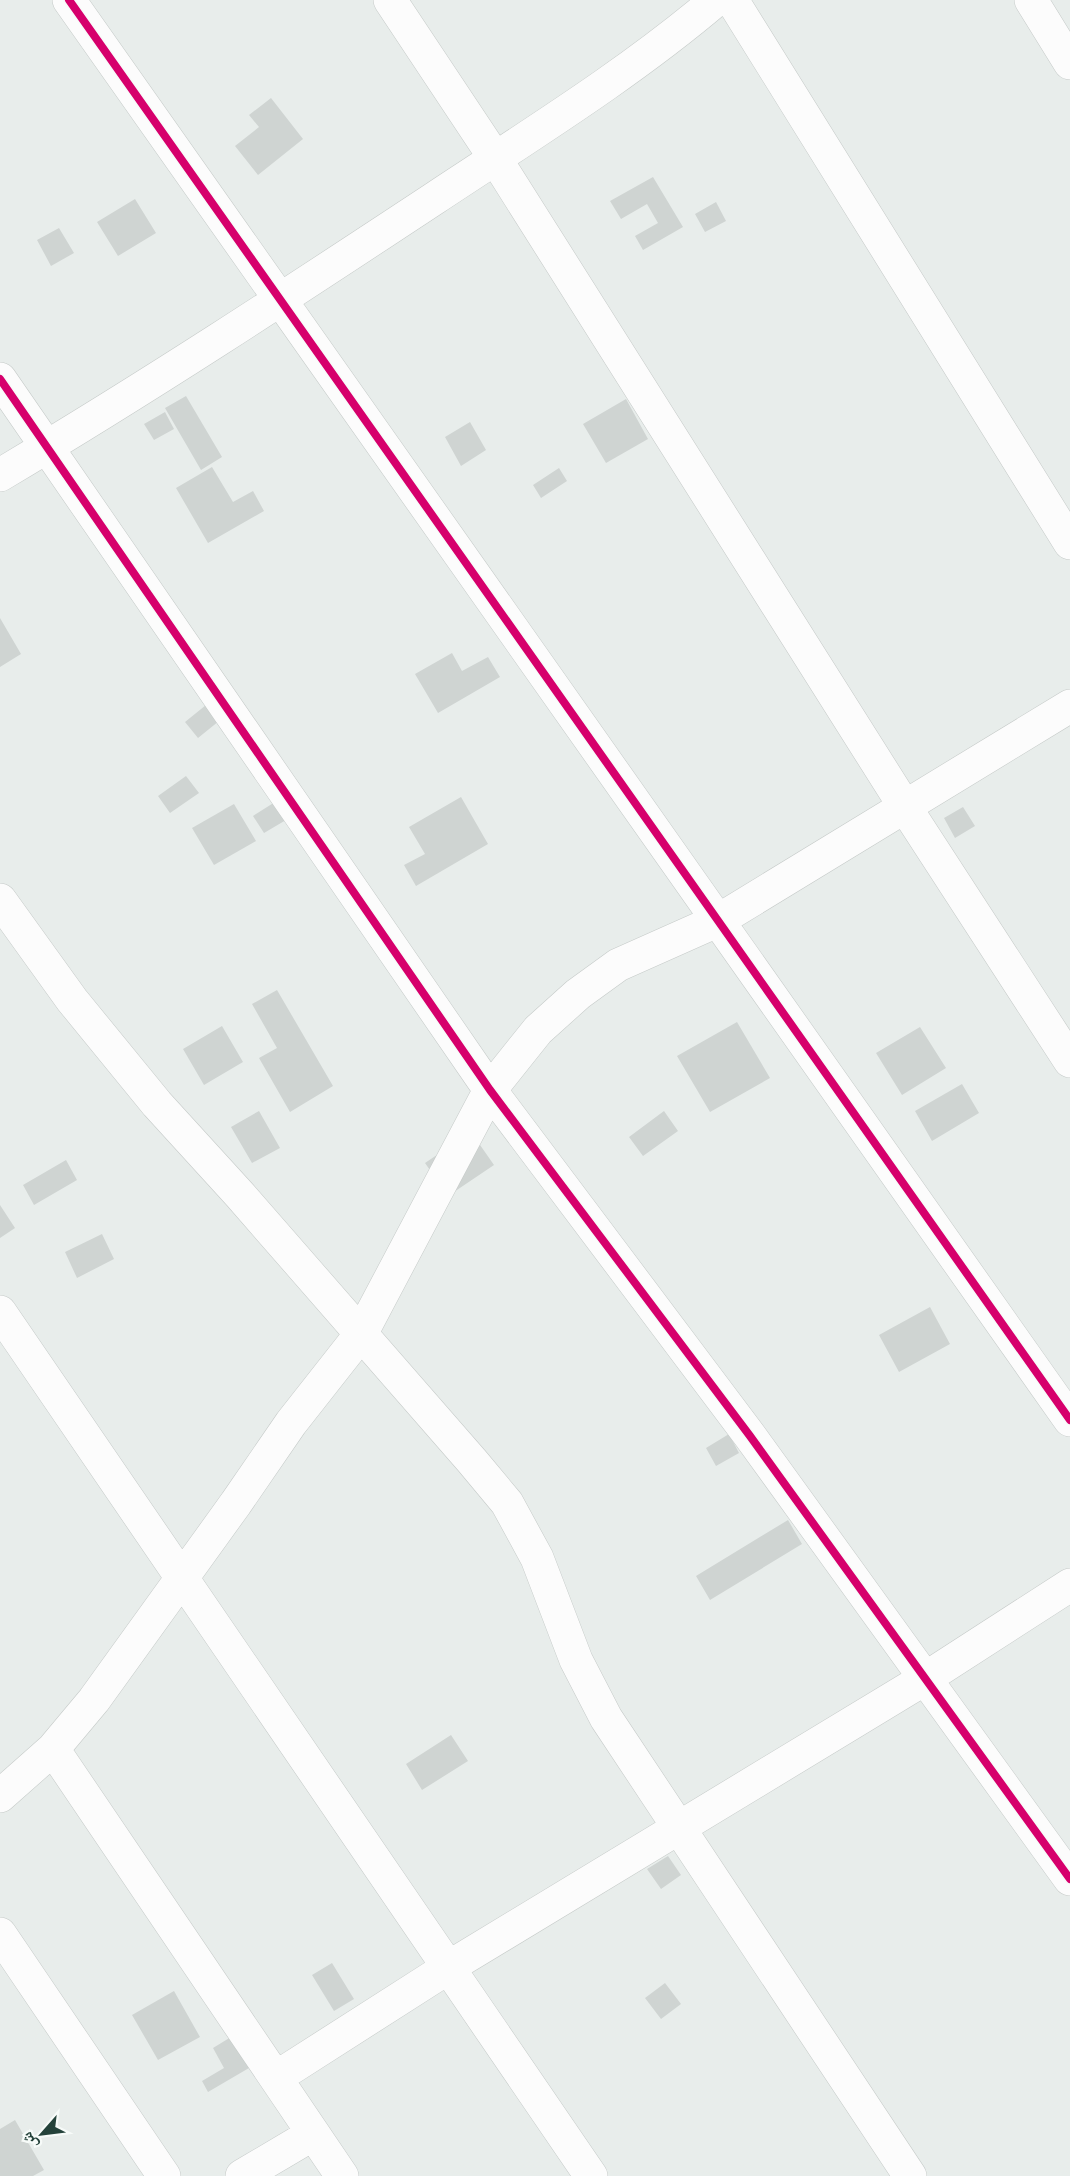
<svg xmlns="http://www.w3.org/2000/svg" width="1070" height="2176" font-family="'Alegreya Sans','Noto Naskh Arabic',sans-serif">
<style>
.building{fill:#cfd4d2}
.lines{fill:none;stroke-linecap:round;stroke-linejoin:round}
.street-casing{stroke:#c5cac8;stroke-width:34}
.street{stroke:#fcfcfc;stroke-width:33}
.cycleway-casing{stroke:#f7fbf9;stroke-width:11}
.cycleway{stroke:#d6006c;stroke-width:8}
</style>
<rect width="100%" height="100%" fill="#e8edeb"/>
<path class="building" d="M271,98L303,139L258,175L235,146L259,127L249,115Z
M653,177L683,227L643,250L635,236L658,223L647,204L621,219L610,201Z
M135,199L156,233L118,256L97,222Z
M716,202L726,221L705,232L695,214Z
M59,228L74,253L51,266L37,240Z
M186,396L222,457L201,470L165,408Z
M626,399L648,439L606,463L583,424Z
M165,412L174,429L154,440L144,424Z
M470,422L486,450L461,466L445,437Z
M212,467L233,502L253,491L264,511L208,543L176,488Z
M559,468L567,481L541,498L533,485Z
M0,618L21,654L0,667Z
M452,653L462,671L488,657L500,677L438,713L415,674Z
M206,705L219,721L198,738L185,722Z
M186,776L199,793L170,813L158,796Z
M461,797L488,844L416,886L404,865L425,854L409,827Z
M275,802L286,820L264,833L253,816Z
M234,804L256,841L214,865L192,828Z
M963,807L975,826L955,838L944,818Z
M277,990L333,1086L290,1112L259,1058L277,1048L252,1004Z
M737,1022L770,1078L710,1112L677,1056Z
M222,1026L243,1062L204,1085L183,1049Z
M920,1027L946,1068L902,1095L876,1053Z
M962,1084L979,1113L932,1141L915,1111Z
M259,1111L280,1148L252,1163L231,1127Z
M664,1111L678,1131L643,1156L629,1137Z
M471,1132L494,1165L448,1196L425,1163Z
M66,1160L77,1180L34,1205L23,1185Z
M0,1205L15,1228L0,1238Z
M102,1234L114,1259L77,1278L65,1252Z
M930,1307L950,1344L899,1372L879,1335Z
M729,1434L739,1453L716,1466L706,1448Z
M788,1520L802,1544L710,1600L696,1576Z
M451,1735L468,1761L422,1790L406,1764Z
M668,1856L681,1875L661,1889L647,1869Z
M332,1963L354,1999L334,2011L312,1975Z
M665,1983L681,2004L661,2019L645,1998Z
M174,1991L200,2037L158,2060L132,2015Z
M231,2037L249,2068L208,2092L202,2081L224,2068L213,2048Z
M15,2120L44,2170L33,2176H0V2129Z"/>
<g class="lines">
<defs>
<path id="street" d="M69,0L1070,1420
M390,0L495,158L905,807L1070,1061
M732,0L1070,543
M1031,0L1070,63
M0,379L490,1090L750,1436L1070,1879
M0,475C148,387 291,293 435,198C530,135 629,74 716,0
M0,900L72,1000L157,1104L240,1195L472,1461L507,1503L537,1558L576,1660L606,1718L910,2176
M0,1312L591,2176
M53,1749L342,2176
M0,1796L53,1749L94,1700L236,1503L291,1423L361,1334L490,1090L538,1030L578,994L618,965L719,920L1070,706
M0,1934L164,2176
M277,2077L449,1967L926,1678L1070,1585
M242,2176L313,2134"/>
</defs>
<use href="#street" class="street-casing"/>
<use href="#street" class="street"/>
<defs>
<path id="cycleway" d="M69,0L1070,1420
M0,379L490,1090L750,1436L1070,1879"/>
</defs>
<use href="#cycleway" class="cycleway-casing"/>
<use href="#cycleway" class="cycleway"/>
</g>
<g transform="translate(42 2134) rotate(242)" stroke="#f7fbf9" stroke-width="4.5" paint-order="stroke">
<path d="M0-4.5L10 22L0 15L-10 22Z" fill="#24423a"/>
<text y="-9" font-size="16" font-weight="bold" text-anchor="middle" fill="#24423a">ش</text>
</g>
</svg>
